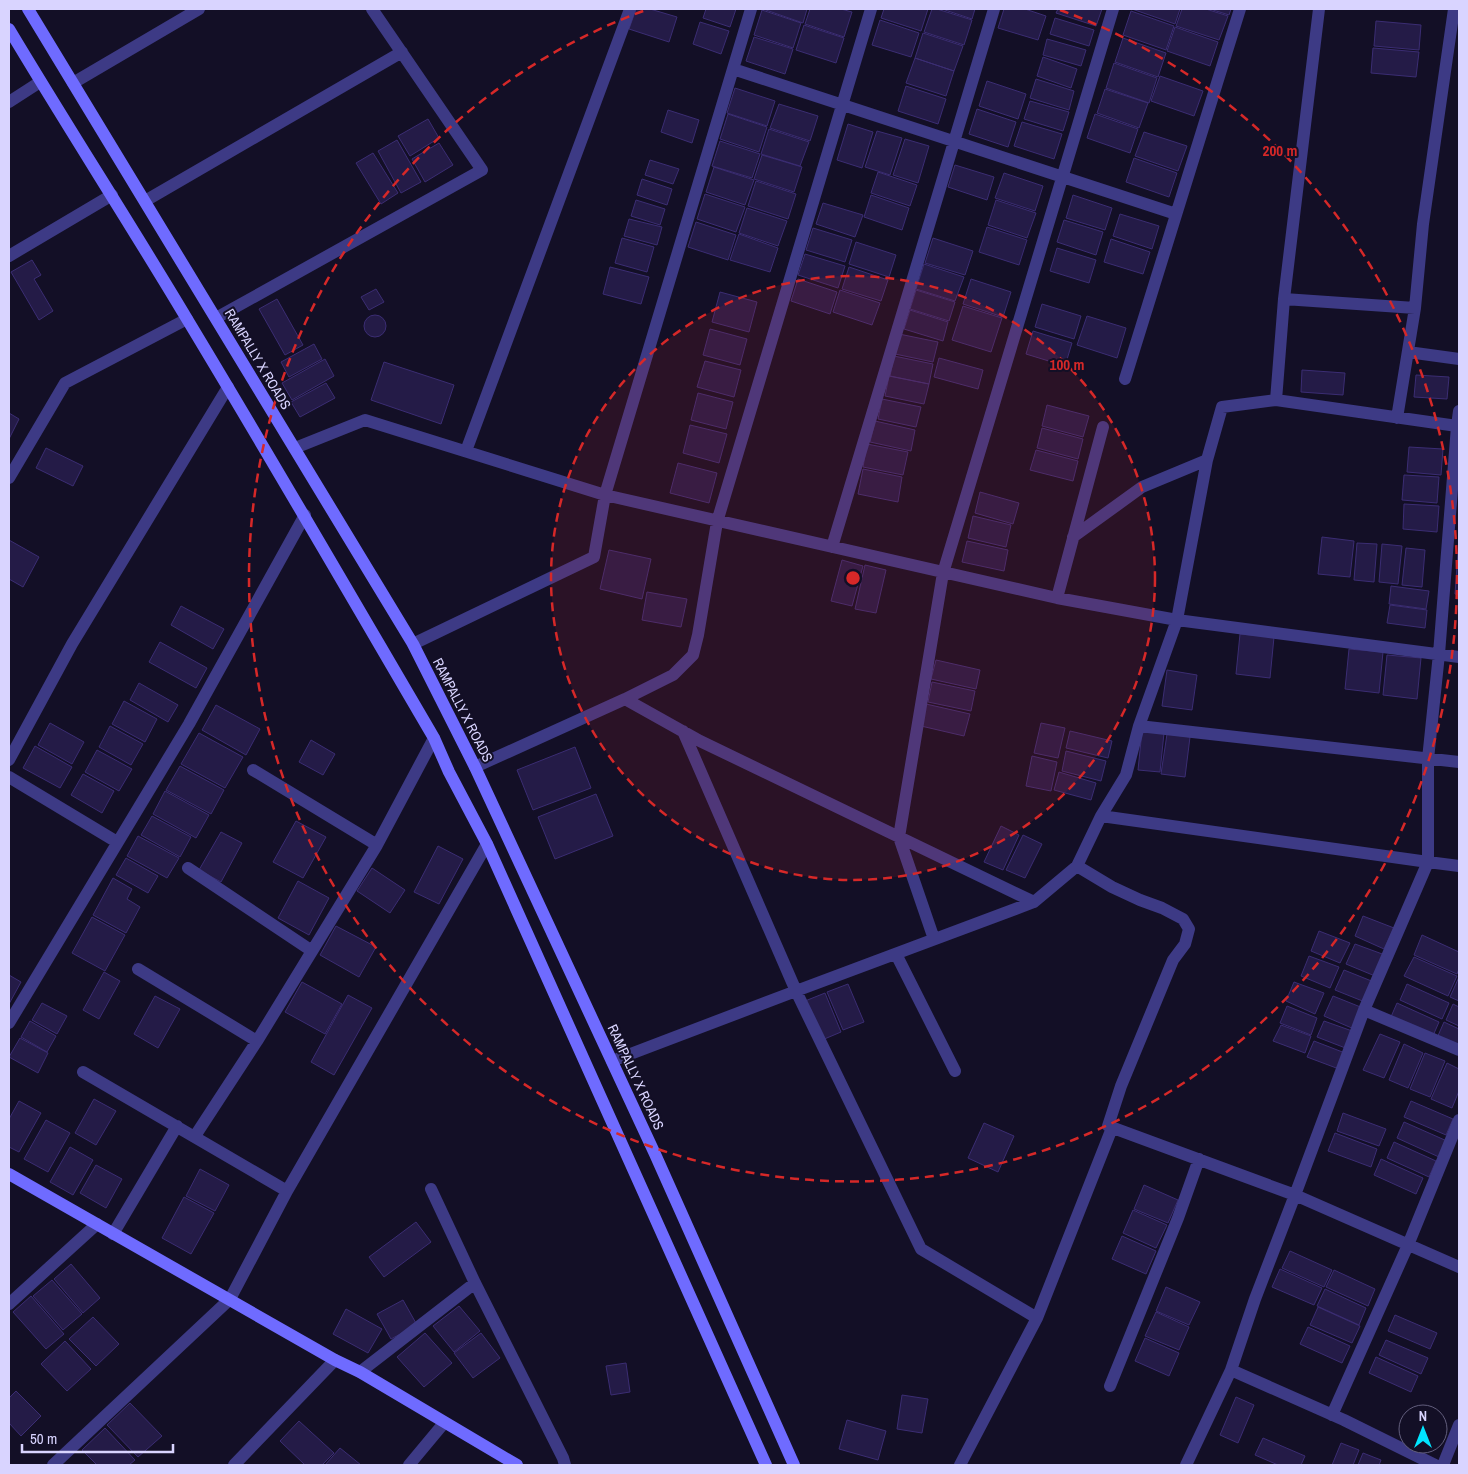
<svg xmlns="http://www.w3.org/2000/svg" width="1468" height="1474" font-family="'Archivo Narrow',sans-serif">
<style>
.building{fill:#241b47;stroke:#3b2d73}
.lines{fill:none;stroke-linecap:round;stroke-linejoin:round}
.street{stroke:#3d3a85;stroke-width:12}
.secondary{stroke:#6f6bff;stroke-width:12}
.ring{fill:none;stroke:#d62828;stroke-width:2.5;stroke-dasharray:9 6}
.labels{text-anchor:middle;stroke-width:4;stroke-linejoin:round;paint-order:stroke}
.street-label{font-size:14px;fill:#d9d4ff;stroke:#130f26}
.centre{fill:#d62828;stroke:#130f26;stroke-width:2.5}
.ring-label{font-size:15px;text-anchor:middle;font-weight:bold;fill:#d62828;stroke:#130f26;stroke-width:4;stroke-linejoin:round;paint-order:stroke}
</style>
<rect width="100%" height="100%" fill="#130f26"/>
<path class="building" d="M636,9H650L677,17L669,42L629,29Z
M706,9H736L730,27L703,18Z
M763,9H807L803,23Z
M810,9H841L852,12L844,37L805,24Z
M884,9H928L921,31L881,18Z
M932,9H937L972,20L964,45L924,32Z
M942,9H975L972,19Z
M1004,9H1025L1046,16L1038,40L998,28Z
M1058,9H1102L1096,26L1056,13Z
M1132,9H1180L1175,24Z
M1182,9H1206L1228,16L1219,40L1176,26Z
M1210,9H1231L1229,15Z
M762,10L801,23L793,48L754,35Z
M1131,11L1174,26L1166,50L1123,35Z
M1055,18L1094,30L1089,46L1050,34Z
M880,20L919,33L911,57L872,45Z
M1376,21L1421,25L1419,50L1374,46Z
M700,22L729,31L721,54L693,44Z
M804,25L844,38L836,63L796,50Z
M1175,27L1218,42L1210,66L1167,51Z
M923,33L963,46L954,71L915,58Z
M754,37L793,49L785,74L746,61Z
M1123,38L1166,53L1158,77L1115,62Z
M1047,39L1086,50L1081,66L1043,55Z
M1373,48L1419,52L1416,77L1371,73Z
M1043,57L1077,69L1071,88L1037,76Z
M915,58L954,71L946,96L906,83Z
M1114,63L1157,78L1149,103L1106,88Z
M1160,76L1203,91L1194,116L1151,101Z
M1036,79L1074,91L1069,110L1030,98Z
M987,81L1026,94L1018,119L979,106Z
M906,86L946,99L938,124L898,111Z
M735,88L775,101L767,126L727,113Z
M1105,89L1148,103L1139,128L1097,113Z
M1030,101L1069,112L1063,131L1024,119Z
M779,104L818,116L810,141L770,128Z
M977,109L1016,122L1008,147L969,134Z
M668,110L699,120L692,143L661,132Z
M728,114L767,127L759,152L720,139Z
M1095,114L1138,129L1130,153L1087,138Z
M428,119L439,138L410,156L398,136Z
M1022,122L1062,134L1054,159L1014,146Z
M848,124L873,132L862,168L837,160Z
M769,129L809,142L800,166L761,154Z
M877,131L902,138L890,175L865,167Z
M1144,132L1187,146L1178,171L1135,156Z
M905,139L929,146L918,183L893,175Z
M397,140L421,182L401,193L378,151Z
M720,141L760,154L752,178L712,166Z
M439,143L453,165L425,182L412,159Z
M373,153L398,193L381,204L356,163Z
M762,155L802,167L794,192L754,179Z
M1134,158L1177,173L1169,197L1126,182Z
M650,160L679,169L673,184L645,175Z
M955,165L994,177L987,200L948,187Z
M714,167L754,180L745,205L706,192Z
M878,172L917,185L910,206L871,193Z
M1004,173L1043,186L1035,211L995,198Z
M642,179L672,189L667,205L637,195Z
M756,181L796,194L788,219L748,206Z
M705,194L745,207L736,232L697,219Z
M871,195L909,208L902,230L864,217Z
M1073,195L1112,208L1105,230L1066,218Z
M636,200L665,209L660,225L631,216Z
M996,200L1036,213L1027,238L988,225Z
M823,203L863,215L855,237L816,224Z
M747,208L787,221L778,246L739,233Z
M1120,214L1159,226L1152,249L1113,236Z
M629,219L662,227L657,245L624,236Z
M1064,220L1103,232L1096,255L1057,242Z
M696,222L736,235L728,260L688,247Z
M987,227L1027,240L1019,265L979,252Z
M813,228L852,240L845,262L806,250Z
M739,234L778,248L770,272L730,260Z
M622,238L654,247L647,272L615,263Z
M933,238L973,251L965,275L925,263Z
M1111,239L1150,252L1143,274L1104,262Z
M856,242L896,255L889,277L849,264Z
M1057,248L1096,260L1089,283L1050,271Z
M805,254L845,266L838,288L798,275Z
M32,260L41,275L34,279L53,311L39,320L11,272Z
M924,264L964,277L955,301L916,289Z
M610,267L649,277L641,304L603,294Z
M849,267L888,280L881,301L842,289Z
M798,279L837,292L830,314L791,301Z
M971,279L1011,292L1003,317L963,304Z
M376,289L384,302L369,310L361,297Z
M840,290L880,303L872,325L833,312Z
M916,290L955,302L949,321L910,309Z
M720,292L757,302L749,332L712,322Z
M277,299L303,345L285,355L259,309Z
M1042,304L1081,316L1074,339L1035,327Z
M963,306L1002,318L991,352L952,340Z
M910,310L948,322L943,341L904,329Z
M364 326a11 11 0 1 1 22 0a11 11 0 1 1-22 0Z
M1087,316L1126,328L1117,358L1077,345Z
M710,329L747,339L740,365L703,355Z
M1033,331L1072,343L1065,366L1026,354Z
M899,334L938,342L933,362L895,354Z
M314,344L322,359L289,377L281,362Z
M894,356L933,364L929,384L890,376Z
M939,358L983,370L978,389L934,377Z
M325,359L334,376L292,400L282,383Z
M705,361L741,370L734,397L697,387Z
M384,362L454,385L441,424L371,400Z
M1302,370L1345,373L1343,395L1301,392Z
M1416,375L1449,377L1447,399L1414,397Z
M889,376L929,384L924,404L885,396Z
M326,383L335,398L300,417L291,402Z
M698,393L733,402L726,429L691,420Z
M882,399L921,407L916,427L878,419Z
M1047,405L1089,416L1083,437L1042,426Z
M9,413L19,419L9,439Z
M875,421L915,430L911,451L870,442Z
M690,425L727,434L719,463L683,453Z
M1042,428L1083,439L1078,459L1037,448Z
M867,444L908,452L903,475L863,467Z
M1409,447L1443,449L1441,475L1407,472Z
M46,448L83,466L73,486L36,468Z
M1036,450L1078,461L1073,481L1030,470Z
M678,463L717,473L709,503L670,493Z
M863,469L902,477L898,502L858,494Z
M1404,475L1439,477L1437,503L1402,500Z
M980,492L1019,503L1013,524L975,513Z
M1404,504L1439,506L1437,532L1403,529Z
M973,516L1011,525L1006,547L968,538Z
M1322,537L1354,541L1350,577L1318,574Z
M9,540L39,557L23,587L9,579Z
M967,541L1008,550L1004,571L962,562Z
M1357,543L1377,544L1374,582L1354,580Z
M1382,544L1402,546L1398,584L1379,582Z
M1406,548L1425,550L1422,587L1402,585Z
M609,550L651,559L642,599L600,589Z
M1458,552H1459V595L1455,594Z
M842,560L863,566L852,606L831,601Z
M865,565L886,570L876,613L855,609Z
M1391,586L1429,591L1426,609L1389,604Z
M647,592L687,599L681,627L642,620Z
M1390,605L1427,610L1425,628L1387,623Z
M181,606L224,629L213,649L171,625Z
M1240,634L1274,637L1270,678L1236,674Z
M160,642L207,668L196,688L149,662Z
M1349,649L1383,652L1379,693L1345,689Z
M1387,655L1421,658L1417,699L1383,695Z
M936,660L980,670L976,689L931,679Z
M1167,670L1197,675L1192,710L1162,706Z
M932,682L975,691L971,711L928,702Z
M139,683L178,705L168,722L130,700Z
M124,701L157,719L145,742L112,724Z
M926,704L970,714L964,736L921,726Z
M216,705L260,729L246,755L202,730Z
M50,723L84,742L72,764L38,745Z
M1041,723L1065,728L1058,758L1034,753Z
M110,726L143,744L131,765L99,747Z
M1070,731L1112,741L1108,758L1066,748Z
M1142,731L1164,733L1160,772L1138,770Z
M199,733L243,757L225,788L181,764Z
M1167,734L1190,737L1185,777L1161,774Z
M311,740L335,754L323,775L299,762Z
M35,746L72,767L60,788L23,768Z
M575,747L591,788L533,810L517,770Z
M97,750L132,769L119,791L85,772Z
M1066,751L1106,761L1101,781L1062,771Z
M1032,756L1057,762L1051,791L1026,786Z
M180,766L224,790L211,814L166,790Z
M1059,772L1096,783L1091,800L1054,790Z
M83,774L114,791L102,813L71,795Z
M165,791L209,815L196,838L153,814Z
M596,794L613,836L555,859L538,817Z
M152,816L191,837L180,857L141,835Z
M296,821L326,837L303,878L273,862Z
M1001,826L1019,835L1003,870L984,862Z
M221,832L242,843L221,882L199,870Z
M1023,835L1042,844L1025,878L1006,870Z
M138,836L179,858L167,878L127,856Z
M438,846L463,859L439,904L414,892Z
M126,858L158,876L148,893L116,875Z
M372,868L405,890L390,913L357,891Z
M113,878L132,889L127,899L140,907L126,933L93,915Z
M298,881L329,898L309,935L278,918Z
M1363,916L1394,928L1384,949L1355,936Z
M92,917L125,935L105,971L72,953Z
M336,926L376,947L359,977L320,955Z
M1319,931L1350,943L1340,963L1311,951Z
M1422,935L1459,952V969L1457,974L1414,955Z
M1355,944L1385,955L1375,976L1346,964Z
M1309,956L1339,967L1330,988L1301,976Z
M1414,957L1457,976L1448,996L1404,976Z
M1344,970L1374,982L1365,1002L1335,990Z
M104,972L120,981L99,1019L83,1010Z
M9,975L21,982L9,1004Z
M1459,977V1001L1450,997Z
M302,982L342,1004L325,1034L285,1012Z
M1294,982L1324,993L1315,1014L1286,1001Z
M848,984L864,1022L843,1030L827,992Z
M1407,984L1449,1003L1442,1019L1400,1000Z
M825,993L841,1032L822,1040L805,1001Z
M348,995L372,1008L334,1075L311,1062Z
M155,996L180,1009L158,1048L134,1034Z
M1333,996L1363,1008L1354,1029L1324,1016Z
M42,1003L67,1016L57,1034L32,1020Z
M1397,1003L1439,1022L1432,1038L1390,1019Z
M1453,1004L1459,1007V1026L1446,1020Z
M1287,1006L1317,1018L1311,1035L1280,1023Z
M30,1021L56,1036L47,1052L21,1037Z
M1324,1021L1355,1032L1348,1049L1317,1037Z
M1444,1022L1459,1029V1048L1437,1038Z
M1281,1025L1311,1036L1305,1053L1273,1041Z
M1380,1034L1400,1042L1384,1078L1363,1070Z
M20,1038L48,1053L38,1073L9,1057Z
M1314,1041L1345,1053L1339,1069L1307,1057Z
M1404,1044L1423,1053L1408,1088L1389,1080Z
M1425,1053L1445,1061L1430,1097L1410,1089Z
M1447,1063L1459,1069V1091L1452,1108L1431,1099Z
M94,1099L116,1111L96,1145L75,1133Z
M19,1101L41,1113L19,1152L9,1147V1119Z
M1411,1101L1453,1119L1446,1135L1404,1117Z
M1343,1113L1386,1129L1379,1146L1337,1131Z
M46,1120L70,1133L48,1172L24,1159Z
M1404,1122L1447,1141L1439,1157L1397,1138Z
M984,1123L1014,1136L998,1172L968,1158Z
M1335,1133L1377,1149L1371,1167L1328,1151Z
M1394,1142L1436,1161L1429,1177L1387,1158Z
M70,1147L93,1160L73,1195L50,1182Z
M1381,1159L1423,1178L1416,1194L1374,1175Z
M96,1165L122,1179L106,1208L80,1193Z
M200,1169L229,1185L215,1211L186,1196Z
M1144,1185L1178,1200L1168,1223L1134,1209Z
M184,1197L214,1213L191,1254L162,1238Z
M1133,1210L1167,1225L1156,1248L1123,1233Z
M416,1222L431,1242L384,1277L369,1257Z
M1122,1236L1156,1251L1146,1274L1112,1259Z
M1290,1251L1332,1270L1324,1287L1282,1268Z
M71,1264L100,1298L83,1313L54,1279Z
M1280,1269L1322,1288L1314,1305L1272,1287Z
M1334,1270L1375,1289L1368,1306L1326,1287Z
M52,1280L82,1314L63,1330L33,1296Z
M1166,1287L1200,1302L1189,1325L1156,1311Z
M1325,1289L1366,1308L1359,1325L1317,1306Z
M31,1296L64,1334L46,1349L13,1312Z
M403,1300L417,1325L391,1339L377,1314Z
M459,1306L480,1331L454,1352L433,1326Z
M1318,1307L1360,1326L1352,1343L1310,1325Z
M346,1309L382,1329L368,1353L333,1334Z
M1156,1312L1189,1327L1179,1350L1145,1336Z
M1395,1315L1437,1333L1430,1349L1388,1331Z
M93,1317L119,1344L96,1366L69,1339Z
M1308,1327L1350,1346L1342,1363L1300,1344Z
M425,1333L452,1363L424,1387L397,1357Z
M481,1333L500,1358L473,1378L454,1353Z
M1145,1338L1179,1353L1169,1376L1135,1361Z
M1386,1340L1428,1358L1421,1374L1379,1355Z
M65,1341L91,1369L67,1391L41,1364Z
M1376,1357L1418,1376L1411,1392L1369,1373Z
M626,1363L630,1392L611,1395L606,1366Z
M16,1391L41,1416L21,1436L9,1423V1398Z
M902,1395L928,1399L922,1433L897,1429Z
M1236,1397L1254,1405L1238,1443L1220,1435Z
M130,1403L162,1436L138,1457L107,1425Z
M847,1420L886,1431L878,1460L839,1449Z
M299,1421L334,1453L322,1465H305L280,1441Z
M105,1428L135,1460L129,1465H97L82,1450Z
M1263,1438L1305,1456L1301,1465H1278L1255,1455Z
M1341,1443L1359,1450L1353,1465H1332Z
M340,1448L361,1465H325Z
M1363,1453L1381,1460L1379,1465H1358Z"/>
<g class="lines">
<path class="street" d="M1319,9L1284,299L1276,400L1457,426L1439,654L1428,759V862L1459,866
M733,69L1176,214
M73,83L199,9
M9,102L40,82
M145,201L402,52
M9,256L112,195
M1284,299L1415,308
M216,318L482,170L372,9
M1408,352L1459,359
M1125,379L1240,9
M1459,411L1457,426H1459
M1397,418L1415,308L1423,224L1454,9
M295,448L365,420L605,495L1057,598L1177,620L1459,657
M466,451L630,9
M9,478L65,383L187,319
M1073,537L1142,487L1207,460
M832,547L994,9
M1057,598L1103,427
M413,644L594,557L605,495L751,9
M625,699L700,741L1034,902
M1139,726L1459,762
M683,731L796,991L921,1249L1037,1318
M9,760L72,644L228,387
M475,767L625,699L673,675L693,655L698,635L717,522L871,9
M253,770L377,845
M9,777L117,842
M1077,866L1112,887L1140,900L1162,908L1183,919L1189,929L1185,944L1173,960L1121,1086L1108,1126L1295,1195L1364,1010L1428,862L1101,816
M188,868L312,951
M934,939L899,837L943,573L1113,9
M896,954L955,1071
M138,969L257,1041
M1364,1010L1459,1050
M9,1023L189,724L305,515
M612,1061L796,991L1034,902L1077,866L1101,816L1126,775L1139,726L1177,620L1207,460L1222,407L1276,400
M83,1072L287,1191
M195,1136L257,1041L377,845L434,738
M431,1189L475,1283L563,1458L565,1465
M113,1234L177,1126
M9,1304L97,1224
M1231,1370L1255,1299L1295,1195L1459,1267
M360,1372L475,1283
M1110,1386L1178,1218L1199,1159
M1332,1415L1408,1245L1459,1120
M53,1465L230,1299L287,1191L487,844
M234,1465L335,1360
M409,1465L444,1423
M960,1465L1037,1318L1112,1128
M1186,1465L1231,1370L1344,1420L1435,1465
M1443,1465L1459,1425"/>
<path class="secondary" d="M28,9L413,644L475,767L655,1154L794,1465
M9,29C67,126 129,222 187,319C271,458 352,598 434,738L449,772L487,844L766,1465
M9,1174L335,1360L360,1372L517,1465"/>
</g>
<circle cx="853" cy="578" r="302" fill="#d62828" fill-opacity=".12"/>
<g class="ring">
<circle cx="853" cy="578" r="302"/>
<path d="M1060 10A604 604 0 1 1 646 10"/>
</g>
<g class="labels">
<g class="street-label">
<text transform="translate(258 359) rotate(59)" y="5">RAMPALLY X ROADS</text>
<text transform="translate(463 710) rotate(63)" y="5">RAMPALLY X ROADS</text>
<text transform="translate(636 1077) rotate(65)" y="5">RAMPALLY X ROADS</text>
</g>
</g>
<circle cx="853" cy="578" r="8" class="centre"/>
<g class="ring-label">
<text x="1280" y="156">200 m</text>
<text x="1067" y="370">100 m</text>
</g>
<rect width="1468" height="1474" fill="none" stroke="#d9d4ff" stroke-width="20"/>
<g transform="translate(1423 1429)"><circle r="24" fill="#130f26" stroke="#625e7d"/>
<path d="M0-4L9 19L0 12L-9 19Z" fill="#00e5ff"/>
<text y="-8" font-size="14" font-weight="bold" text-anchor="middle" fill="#d9d4ff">N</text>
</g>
<path d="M22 1444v8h151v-8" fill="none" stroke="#d9d4ff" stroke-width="2.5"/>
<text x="30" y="1444" font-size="15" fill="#d9d4ff" stroke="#130f26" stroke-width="4" paint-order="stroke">50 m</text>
</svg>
